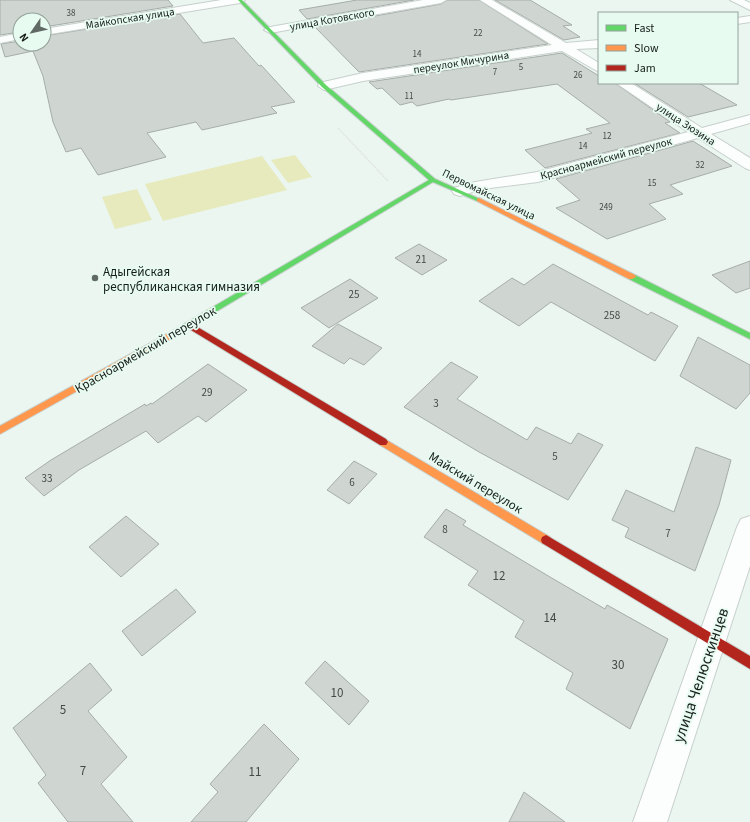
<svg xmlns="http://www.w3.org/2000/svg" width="750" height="822" font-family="'Source Sans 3',sans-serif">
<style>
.green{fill:#e6eabc}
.building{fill:#cfd6d1;stroke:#a7ada8}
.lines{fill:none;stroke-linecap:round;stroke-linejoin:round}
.street-casing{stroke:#c7d0cc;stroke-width:2}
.fast-casing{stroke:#c7d0cc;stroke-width:2}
.slow-casing{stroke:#c7d0cc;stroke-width:2}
.jam-casing{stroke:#c7d0cc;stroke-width:2}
.path{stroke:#dcdfdd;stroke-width:1.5;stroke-dasharray:1 1;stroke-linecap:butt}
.street{fill:#fcfefd;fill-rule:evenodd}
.fast{fill:#63d668;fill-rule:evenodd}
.slow{fill:#ff974d;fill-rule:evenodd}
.jam{fill:#b3261e;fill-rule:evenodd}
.poi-dot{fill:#616965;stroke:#e7fbf1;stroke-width:1.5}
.labels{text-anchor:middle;stroke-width:3.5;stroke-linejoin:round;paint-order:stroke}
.far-number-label{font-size:9px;fill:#444b47}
.far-street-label{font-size:11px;fill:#161d19;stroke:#e7fbf1}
.number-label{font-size:11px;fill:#444b47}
.poi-label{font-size:13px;fill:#161d19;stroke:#e7fbf1;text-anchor:start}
.street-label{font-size:13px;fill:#161d19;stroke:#e7fbf1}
.near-number-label{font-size:13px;fill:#444b47}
.near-street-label{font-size:16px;fill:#161d19;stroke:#e7fbf1}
</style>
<rect width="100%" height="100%" fill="#ebf6f1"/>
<path class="green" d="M295,155L312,177L288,183L271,160Z
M262,156L287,190L163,221L145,184Z
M137,189L152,220L115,229L102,197Z"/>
<path class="building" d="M0,0H168L173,6L44,27V20H20V32L0,35Z
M357,0H414L307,19L299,10Z
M447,0H479L548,44L359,72L315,27L441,4Z
M495,0H530L572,25L563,26L580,37L564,40Z
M180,14L203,43L234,38L259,66L261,65L295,102L271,107L277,113L202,130L196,122L147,133L166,157L98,175L81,148L66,152L53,122L43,76L33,51L5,57L1,44L20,41V44H44V36Z
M562,53L599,76V83H615L670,122L665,123L680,133L545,168L525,150L592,133L586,129L610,123L557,84L451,100L449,99L417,106L412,102L400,105L382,88L377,89L369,82Z
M634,83H699L737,105L688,117Z
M693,141L732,166L670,185L683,194L649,204L666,219L607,239L556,208L580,200L556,179Z
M419,244L447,260L422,275L395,258Z
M750,261V288L736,293L712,275Z
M553,264L648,315L651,312L678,326L655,361L551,302L519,326L479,301L512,278L524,285Z
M350,279L378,298L329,328L301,308Z
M338,324L382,348L364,365L350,358L344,364L312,346Z
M698,337L750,365V393L736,409L680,376Z
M451,362L478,377L457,399L527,440L536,427L571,444L578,433L603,445L568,500L479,452L404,407Z
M208,364L247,390L206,422L198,416L158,443L146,431L79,470L44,496L25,478L51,460L145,404L146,406L151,403L152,404Z
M696,447L731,460L719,505L695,571L625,537L629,528L612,520L626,490L674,512Z
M354,461L377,474L349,504L327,490Z
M446,509L466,521L463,525L550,577L605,609L607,605L668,639L630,729L566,689L573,673L515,637L524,621L468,585L478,571L424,537Z
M126,516L159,544L121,577L89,547Z
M176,589L196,612L142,656L122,631Z
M325,661L369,701L349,725L305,683Z
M90,663L112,690L88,711L127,757L101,784L133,822H68L38,783L46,775L13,728Z
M264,724L299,759L246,822H191L218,792L210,784Z
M524,792L565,822H509Z"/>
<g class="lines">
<defs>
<path id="street" d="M221,0H245L240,3L44,35V29Z
M423,0H446L441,3L270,33L264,30L270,27Z
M480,0H492L566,43L599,40V48L576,49L599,63V72L562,51L363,81L324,90L318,86L319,83L363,73L552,45Z
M730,0H744L750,3V10Z
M750,16V22L737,24V18Z
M20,33V39L0,43V37Z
M616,83H631L702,128L750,115V123L711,134L750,158V170L745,168L698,138L538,182L482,189L460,196L454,194L452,191L454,188L475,182L537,172L688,132Z
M750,516V566L667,822H633L737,527L741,519Z"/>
<path id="fast" d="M238,0H242L326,85L435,179L482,200L477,201L433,182L187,329L184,328L183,326L184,324L429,180L322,87Z
M629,275H635L750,333V339L629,279Z"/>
<path id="slow" d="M479,198L635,275L636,277L632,279H629L477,201V199Z
M187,323L190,324L191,326L190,328L0,434V426Z
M383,438L550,537L551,540L550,543L546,545L542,543L380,445L378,442L380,439Z"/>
<path id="jam" d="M189,322L386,439L388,442L386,445H380L186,327L185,325Z
M546,535L750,656V669L542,543L541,540L542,537Z"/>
</defs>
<use href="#street" class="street-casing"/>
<use href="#fast" class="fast-casing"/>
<use href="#slow" class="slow-casing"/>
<use href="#jam" class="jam-casing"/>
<path class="path" d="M338,128L388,181"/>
<use href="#street" class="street"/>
<use href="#fast" class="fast"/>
<use href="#slow" class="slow"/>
<use href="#jam" class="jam"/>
</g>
<circle class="poi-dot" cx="95" cy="278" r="4"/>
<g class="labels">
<g class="far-number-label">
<text x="71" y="16">38</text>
<text x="478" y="36">22</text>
<text x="417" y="57">14</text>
<text x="521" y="70">5</text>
<text x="495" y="75">7</text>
<text x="578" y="78">26</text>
<text x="409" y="99">11</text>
<text x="607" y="139">12</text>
<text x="583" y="149">14</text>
<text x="700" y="168">32</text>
<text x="652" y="186">15</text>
<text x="606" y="210">249</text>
</g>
<g class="far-street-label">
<text transform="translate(130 18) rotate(-9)" y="4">Майкопская улица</text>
<text transform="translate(332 19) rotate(-10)" y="4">улица Котовского</text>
<text transform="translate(461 62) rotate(-9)" y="4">переулок Мичурина</text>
<text transform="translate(686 124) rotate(33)" y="4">улица Зюзина</text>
<text transform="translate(606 158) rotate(-15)" y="4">Красноармейский переулок</text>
<text transform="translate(489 194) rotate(26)" y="4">Первомайская улица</text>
</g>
<g class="number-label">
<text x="421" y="263">21</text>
<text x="354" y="298">25</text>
<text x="612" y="319">258</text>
<text x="207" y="396">29</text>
<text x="436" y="407">3</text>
<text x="555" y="460">5</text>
<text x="47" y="482">33</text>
<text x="352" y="486">6</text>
<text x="445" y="533">8</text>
<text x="668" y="537">7</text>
</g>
<g class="poi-label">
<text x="103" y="276">Адыгейская<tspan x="103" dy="15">республиканская гимназия</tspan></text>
</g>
<g class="street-label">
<text transform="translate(145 349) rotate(-30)" y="5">Красноармейский переулок</text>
<text transform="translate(476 482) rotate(31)" y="5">Майский переулок</text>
</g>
<g class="near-number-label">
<text x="499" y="580">12</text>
<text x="550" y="622">14</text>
<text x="618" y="669">30</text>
<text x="337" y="697">10</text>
<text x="63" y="714">5</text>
<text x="83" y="775">7</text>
<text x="255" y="776">11</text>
</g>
<g class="near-street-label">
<text transform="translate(700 675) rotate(-71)" y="6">улица Челюскинцев</text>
</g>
</g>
<rect x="598" y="12" width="140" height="72" fill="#e7fbf1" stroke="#93a29b"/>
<rect x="606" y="25" width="20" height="6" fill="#63d668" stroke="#93a29b"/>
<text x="634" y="32" font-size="12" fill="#161d19">Fast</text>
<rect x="606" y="45" width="20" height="6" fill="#ff974d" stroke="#93a29b"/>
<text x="634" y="52" font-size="12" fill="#161d19">Slow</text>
<rect x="606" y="65" width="20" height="6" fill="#b3261e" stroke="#93a29b"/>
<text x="634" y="72" font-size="12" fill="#161d19">Jam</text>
<g transform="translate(32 32) rotate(236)"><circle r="19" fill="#e7fbf1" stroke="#93a29b"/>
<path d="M0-3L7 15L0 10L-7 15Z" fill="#616965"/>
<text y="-6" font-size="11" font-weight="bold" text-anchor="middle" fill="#161d19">N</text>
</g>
</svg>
